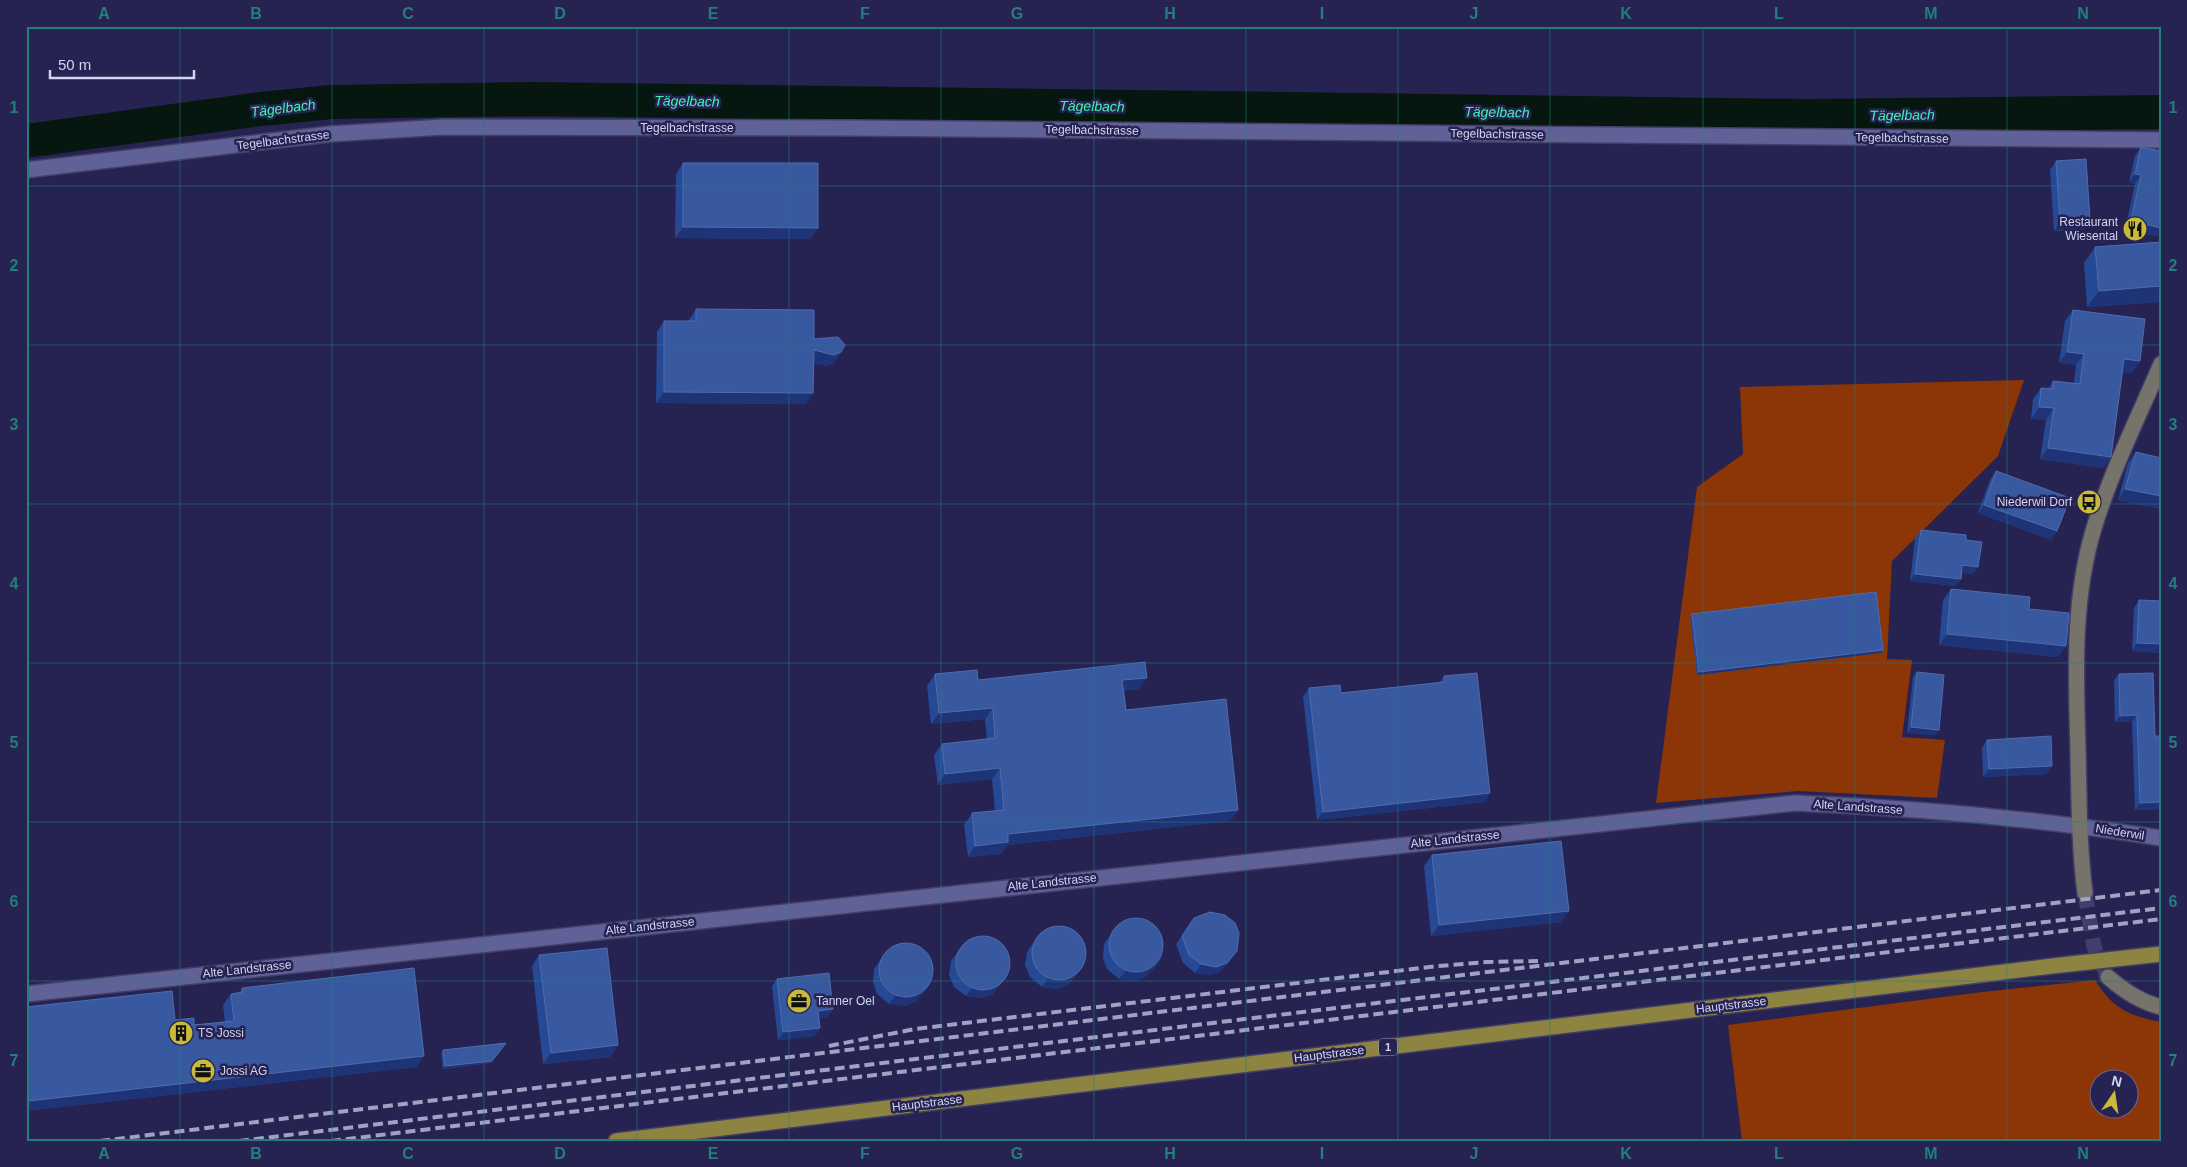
<svg xmlns="http://www.w3.org/2000/svg" width="2187" height="1167" font-family="Helvetica,sans-serif">
<style>
.green{fill:#8c3506;fill-rule:evenodd}
.lines{fill:none;stroke-linecap:round;stroke-linejoin:round}
.river{stroke:#06170f;stroke-width:34}
.secondary-tunnel{stroke:#403e6a;stroke-width:15;stroke-dasharray:15 8;stroke-linecap:butt}
.street-casing{stroke:#433e67;stroke-width:18}
.secondary-casing{stroke:#433e67;stroke-width:18}
.primary-casing{stroke:#433e67;stroke-width:18}
.street{stroke:#606196;stroke-width:15}
.secondary{stroke:#76736b;stroke-width:15}
.primary{stroke:#8d8441;stroke-width:15}
.rail{stroke:#a1a1c4;stroke-width:4;stroke-dasharray:10 5;stroke-linecap:butt}
.wall{fill:#264996}
.shaded-wall{fill:#1e3477}
.building{fill:#3858a0;stroke:#506cad}
.grid{fill:none;stroke:#227f7b;stroke-width:1;stroke-opacity:0.55}
.labels{text-anchor:middle;stroke-width:5;stroke-linejoin:round;paint-order:stroke}
.shield{fill:#262352;stroke:#9e9fc2;stroke-width:1}
.shield-label{font-size:11px;font-weight:bold;fill:#d2d4f2}
.street-label{font-size:12px;fill:#d2d4f2;stroke:#262352}
.poi-label{font-size:12px;fill:#d2d4f2;stroke:#262352;text-anchor:start}
.water-label{font-size:14px;font-style:italic;fill:#42f3b0;stroke:#262352}
.neatline{fill:none;stroke:#227f7b;stroke-width:2}
.grid-label{font-size:16px;text-anchor:middle;font-weight:bold;fill:#227f7b}
</style>
<rect width="100%" height="100%" fill="#262352"/>
<path class="green" d="M2024,380L1998,456L1892,561L1887,659L1912,660L1902,737L1945,740L1937,798L1798,791L1656,803L1697,487L1743,454L1740,387Z
M2095,980C2112,1008 2129,1016 2161,1022V1141H1742L1728,1025L1974,993ZM2100,1080H2130V1110H2100Z"/>
<g class="lines">
<path class="river" d="M26,141L261,109L331,102L533,99L1807,116L2161,112"/>
<path class="secondary-tunnel" d="M2085,893L2094,947L2108,977"/>
<defs>
<path id="street" d="M26,170L330,134L444,127L850,128L2161,140
M26,994L1795,803C1917,808 2040,819 2161,838"/>
<path id="secondary" d="M2085,893C2079,846 2079,798 2078,750C2076,677 2072,600 2094,528C2111,472 2138,418 2161,364
M2108,977C2124,991 2140,1002 2161,1007"/>
<path id="primary" d="M616,1141L2061,965L2161,954"/>
</defs>
<use href="#street" class="street-casing"/>
<use href="#secondary" class="secondary-casing"/>
<use href="#primary" class="primary-casing"/>
<use href="#street" class="street"/>
<use href="#secondary" class="secondary"/>
<use href="#primary" class="primary"/>
<path class="rail" d="M829,1046L915,1029L1438,966L1487,962L1538,961
M100,1141L2161,890
M239,1141L2161,908
M331,1141L2161,919"/>
</g>
<path class="wall" d="M2141,147L2161,237L2125,230L2135,184L2129,182L2135,156Z
M2056,161L2084,229L2054,231L2050,170Z
M683,163L818,228L810,239L675,238L676,174Z
M2095,247L2160,302L2087,307L2084,263Z
M696,309L814,339L834,363L827,366L813,363L806,404L656,403L657,332L664,321H689V320Z
M2073,310L2140,361L2132,373L2123,372L2111,457L2103,468L2040,459L2046,420L2031,419L2033,399L2041,388L2048,389L2053,381L2074,383L2076,365L2059,363L2065,321Z
M2136,452L2161,458V509L2118,500L2128,463Z
M1996,471L2057,531L2051,540L1978,513L1990,480Z
M1921,530L1966,540L1978,567L1973,574L1962,573L1961,579L1956,586L1910,581L1915,538Z
M1951,589L2058,657L1939,645L1943,600Z
M2139,600L2161,653L2132,651L2134,608Z
M1692,614L1883,650L1881,653L1697,675L1690,617Z
M1917,672L1939,730L1935,735L1907,733L1913,677Z
M935,674L978,680L1139,689L1124,691L1126,710L1238,810L1230,821L1007,845L1001,854L968,857L964,825L972,813L995,811L992,779L938,785L934,755L942,744L987,739L985,719L931,724L927,686Z
M2119,674L2155,736L2161,809L2135,810L2132,722H2115L2114,680Z
M1444,676L1485,802L1317,820L1303,697L1309,688L1341,693L1440,682Z
M1987,740L2046,774L1983,777L1982,748Z
M1432,855L1561,922L1431,936L1424,866Z
M1194,918L1231,959L1221,971L1210,975L1195,973L1183,963L1176,944Z
M1118,924L1162,957L1156,966L1145,977L1135,981L1119,979L1107,969L1103,958L1104,944Z
M1041,932L1084,965L1078,973L1068,985L1057,989L1042,987L1030,977L1025,965L1027,952Z
M965,942L1002,982L992,995L981,998L966,996L954,987L949,975L951,961Z
M888,949L931,982L926,990L915,1002L905,1006L889,1004L877,994L873,982L874,969Z
M539,955L618,1045L610,1057L543,1064L532,966Z
M777,979L833,1009L827,1017L819,1018L820,1028L815,1036L778,1040L772,986Z
M242,988L417,1067L26,1111V1007L175,1020L194,1025L225,1022L223,1005L231,994L239,993Z
M443,1050L490,1063L443,1069L441,1053Z"/>
<path class="shaded-wall" d="M2135,174L2141,175L2135,184L2129,182Z
M2090,220L2084,229L2054,231L2060,222Z
M2131,221L2161,228V237L2125,230Z
M683,227L818,228L810,239L675,238Z
M2161,286V301L2160,302L2087,307L2099,291Z
M814,350L841,352L834,363L827,366L806,361Z
M2067,352L2084,354L2076,365L2059,363Z
M2124,359L2140,361L2132,373L2116,371Z
M664,392L813,393L806,404L656,403Z
M2039,407L2054,408L2046,420L2031,419Z
M2048,448L2111,457L2103,468L2040,459Z
M2125,489L2161,496V509L2118,500Z
M1984,505L2057,531L2051,540L1978,513Z
M1962,565L1978,567L1973,574L1957,572Z
M1915,574L1961,579L1956,586L1910,581Z
M1947,634L2066,646L2058,657L1939,645Z
M2137,643L2161,644V653L2132,651Z
M1883,650L1881,653L1697,675L1699,672Z
M1147,678L1139,689L1115,692L1122,680Z
M993,708L985,719L931,724L939,713Z
M2137,715L2132,722H2115L2120,716Z
M1911,727L1939,730L1935,735L1907,733Z
M2052,766L2046,774L1983,777L1989,769Z
M1000,768L992,779L938,785L945,774Z
M1490,793L1485,802L1317,820L1323,812Z
M2161,802V809L2135,810L2140,803Z
M1238,810L1230,821L1007,845L1001,854L968,857L975,846L1008,834Z
M1569,911L1561,922L1431,936L1439,925Z
M1237,951L1231,959L1221,971L1210,975L1195,973L1201,964Z
M1162,957L1156,966L1145,977L1135,981L1119,979L1125,971Z
M1084,965L1078,973L1068,985L1057,989L1042,987L1048,978Z
M1008,974L1002,982L992,995L981,998L966,996L972,988Z
M931,982L926,990L915,1002L905,1006L889,1004L895,996Z
M833,1009L827,1017L813,1019L818,1011Z
M820,1028L815,1036L778,1040L783,1032Z
M506,1043L490,1063L443,1069L445,1066Z
M618,1045L610,1057L543,1064L551,1053Z
M424,1056L417,1067L26,1111V1105L29,1101Z"/>
<path class="building" d="M2141,147L2161,151V228L2131,221L2141,175L2135,174Z
M2086,159L2090,220L2060,222L2056,161Z
M683,163H818V228L683,227Z
M2161,242V286L2099,291L2095,247Z
M696,309L814,310V339L838,337L845,345L841,352L834,355L814,350L813,393L664,392V321H696Z
M2073,310L2145,319L2140,361L2124,359L2111,457L2048,448L2054,408L2039,407L2041,388L2053,389V381L2080,384L2084,354L2067,352Z
M2136,452L2161,458V496L2125,489Z
M1996,471L2070,498L2057,531L1984,505Z
M1921,530L1966,535V540L1982,542L1978,567L1962,565L1961,579L1915,574Z
M1951,589L2030,597L2029,609L2069,613L2066,646L1947,634Z
M1876,592L1883,650L1699,672L1692,614Z
M2139,600L2161,601V644L2137,643Z
M1145,662L1147,678L1122,680L1126,710L1226,699L1238,810L1008,834V842L975,846L972,813L1004,810L1000,768L945,774L942,744L995,738L993,708L939,713L935,674L977,670L978,680Z
M1917,672L1944,675L1939,730L1911,727Z
M1477,673L1490,793L1323,812L1309,688L1340,685L1341,693L1445,682L1444,676Z
M2153,673L2155,736H2161V802L2140,803L2137,715L2120,716L2119,674Z
M2051,736L2052,766L1989,769L1987,740Z
M1561,841L1569,911L1439,925L1432,855Z
M1210,912L1225,915L1235,923L1239,933L1237,951L1227,963L1216,967L1201,964L1189,955L1182,936L1194,918Z
M1109 945a27 27 0 1 1 54 0a27 27 0 1 1-54 0Z
M1032 953a27 27 0 1 1 54 0a27 27 0 1 1-54 0Z
M956 963a27 27 0 1 1 54 0a27 27 0 1 1-54 0Z
M879 970a27 27 0 1 1 54 0a27 27 0 1 1-54 0Z
M607,948L618,1045L551,1053L539,955Z
M414,968L424,1056L29,1101L26,1072V1007L172,991L175,1020L194,1018V1025L234,1021L231,994L243,992L242,988Z
M829,973L833,1009L818,1011L820,1028L783,1032L777,979Z
M506,1043L492,1061L445,1066L443,1050Z"/>
<path class="grid" d="M180,26V1141M332,26V1141M484,26V1141M637,26V1141M789,26V1141M941,26V1141M1094,26V1141M1246,26V1141M1398,26V1141M1550,26V1141M1703,26V1141M1855,26V1141M2007,26V1141M26,186H2161M26,345H2161M26,504H2161M26,663H2161M26,822H2161M26,981H2161"/>
<defs>
<symbol id="restaurant-disc" viewBox="-11 -11 22 22"><circle r="9.5" fill="#c9ba3a" stroke="#262352"/><path d="M-5-6h1v4h1v-4h1v4h1v-4h1v5L-1.5 .5V6h-2V.5L-5-1ZM5-6V6H3V1.5H1.5Q1.5-4 5-6Z" fill="#111"/></symbol>
<symbol id="bus-disc" viewBox="-11 -11 22 22"><circle r="9.5" fill="#c9ba3a" stroke="#262352"/><path d="M-5-6H5V4H4V6H2V4H-2V6H-4V4H-5ZM-3.5-4V0h7V-4ZM-3.5 1.2v1.5H-2V1.2ZM2 1.2v1.5H3.5V1.2Z" fill="#111"/></symbol>
<symbol id="office-disc" viewBox="-11 -11 22 22"><circle r="9.5" fill="#c9ba3a" stroke="#262352"/><path d="M-6-3h4V-5.5h4V-3h4V5H-6ZM-1-4.5V-3h2v-1.5ZM-6 0V1H6V0Z" fill="#111"/></symbol>
<symbol id="building-disc" viewBox="-11 -11 22 22"><circle r="9.5" fill="#c9ba3a" stroke="#262352"/><path d="M-4-6H4V6H1V3H-1V6H-4ZM-2.5-4.3h1.7v1.8h-1.7ZM.8-4.3h1.7v1.8H.8ZM-2.5-1h1.7V.8h-1.7ZM.8-1h1.7V.8H.8Z" fill="#111"/></symbol>
</defs>
<g fill-rule="evenodd">
<use href="#restaurant-disc" x="2121" y="215" width="28" height="28"/>
<use href="#bus-disc" x="2075" y="488" width="28" height="28"/>
<use href="#office-disc" x="785" y="987" width="28" height="28"/>
<use href="#building-disc" x="167" y="1019" width="28" height="28"/>
<use href="#office-disc" x="189" y="1057" width="28" height="28"/>
</g>
<g class="labels">
<rect class="shield" x="1379" y="1038.5" width="18" height="17" rx="4"/>
<g class="shield-label">
<text x="1388" y="1051">1</text>
</g>
<g class="street-label">
<text x="687" y="132">Tegelbachstrasse</text>
<text transform="translate(1092 130) rotate(1)" y="4">Tegelbachstrasse</text>
<text transform="translate(1497 134) rotate(1)" y="4">Tegelbachstrasse</text>
<text transform="translate(1902 138) rotate(1)" y="4">Tegelbachstrasse</text>
<text transform="translate(283 140) rotate(-7)" y="4">Tegelbachstrasse</text>
<text transform="translate(1858 807) rotate(4)" y="4">Alte Landstrasse</text>
<text transform="translate(2120 832) rotate(9)" y="4">Niederwil</text>
<text transform="translate(1455 839) rotate(-6)" y="4">Alte Landstrasse</text>
<text transform="translate(1052 882) rotate(-6)" y="4">Alte Landstrasse</text>
<text transform="translate(650 926) rotate(-6)" y="4">Alte Landstrasse</text>
<text transform="translate(247 969) rotate(-6)" y="4">Alte Landstrasse</text>
<text transform="translate(1731 1005) rotate(-7)" y="4">Hauptstrasse</text>
<text transform="translate(1329 1054) rotate(-7)" y="4">Hauptstrasse</text>
<text transform="translate(927 1103) rotate(-7)" y="4">Hauptstrasse</text>
</g>
<g class="poi-label">
<text x="2118" y="226" text-anchor="end">Restaurant<tspan x="2118" dy="14">Wiesental</tspan></text>
<text x="2072" y="506" text-anchor="end">Niederwil Dorf</text>
<text x="816" y="1005">Tanner Oel</text>
<text x="198" y="1037">TS Jossi</text>
<text x="220" y="1075">Jossi AG</text>
</g>
<g class="water-label">
<text transform="translate(687 101) rotate(1)" y="5">Tägelbach</text>
<text transform="translate(1092 106) rotate(1)" y="5">Tägelbach</text>
<text transform="translate(283 108) rotate(-7)" y="5">Tägelbach</text>
<text transform="translate(1497 112) rotate(1)" y="5">Tägelbach</text>
<text transform="translate(1902 115) rotate(-1)" y="5">Tägelbach</text>
</g>
</g>
<rect width="2187" height="1167" fill="none" stroke="#262352" stroke-width="55"/>
<g transform="translate(2114 1094) rotate(13)"><circle r="24" fill="#262352" stroke="#6b6a92"/>
<path d="M0-4L9 19L0 12L-9 19Z" fill="#c9ba3a"/>
<text y="-8" font-size="14" font-weight="bold" text-anchor="middle" fill="#d2d4f2">N</text>
</g>
<path d="M50 70v8h144v-8" fill="none" stroke="#d2d4f2" stroke-width="2.5"/>
<text x="58" y="70" font-size="15" fill="#d2d4f2" stroke="#262352" stroke-width="4" paint-order="stroke">50 m</text>
<rect x="28" y="28" width="2132" height="1112" class="neatline"/>
<g class="grid-label">
<text x="104" y="19">A</text>
<text x="256" y="19">B</text>
<text x="408" y="19">C</text>
<text x="560" y="19">D</text>
<text x="713" y="19">E</text>
<text x="865" y="19">F</text>
<text x="1017" y="19">G</text>
<text x="1170" y="19">H</text>
<text x="1322" y="19">I</text>
<text x="1474" y="19">J</text>
<text x="1626" y="19">K</text>
<text x="1779" y="19">L</text>
<text x="1931" y="19">M</text>
<text x="2083" y="19">N</text>
<text x="14" y="113">1</text>
<text x="2173" y="113">1</text>
<text x="14" y="271">2</text>
<text x="2173" y="271">2</text>
<text x="14" y="430">3</text>
<text x="2173" y="430">3</text>
<text x="14" y="589">4</text>
<text x="2173" y="589">4</text>
<text x="14" y="748">5</text>
<text x="2173" y="748">5</text>
<text x="14" y="907">6</text>
<text x="2173" y="907">6</text>
<text x="14" y="1066">7</text>
<text x="2173" y="1066">7</text>
<text x="104" y="1159">A</text>
<text x="256" y="1159">B</text>
<text x="408" y="1159">C</text>
<text x="560" y="1159">D</text>
<text x="713" y="1159">E</text>
<text x="865" y="1159">F</text>
<text x="1017" y="1159">G</text>
<text x="1170" y="1159">H</text>
<text x="1322" y="1159">I</text>
<text x="1474" y="1159">J</text>
<text x="1626" y="1159">K</text>
<text x="1779" y="1159">L</text>
<text x="1931" y="1159">M</text>
<text x="2083" y="1159">N</text>
</g>
</svg>
